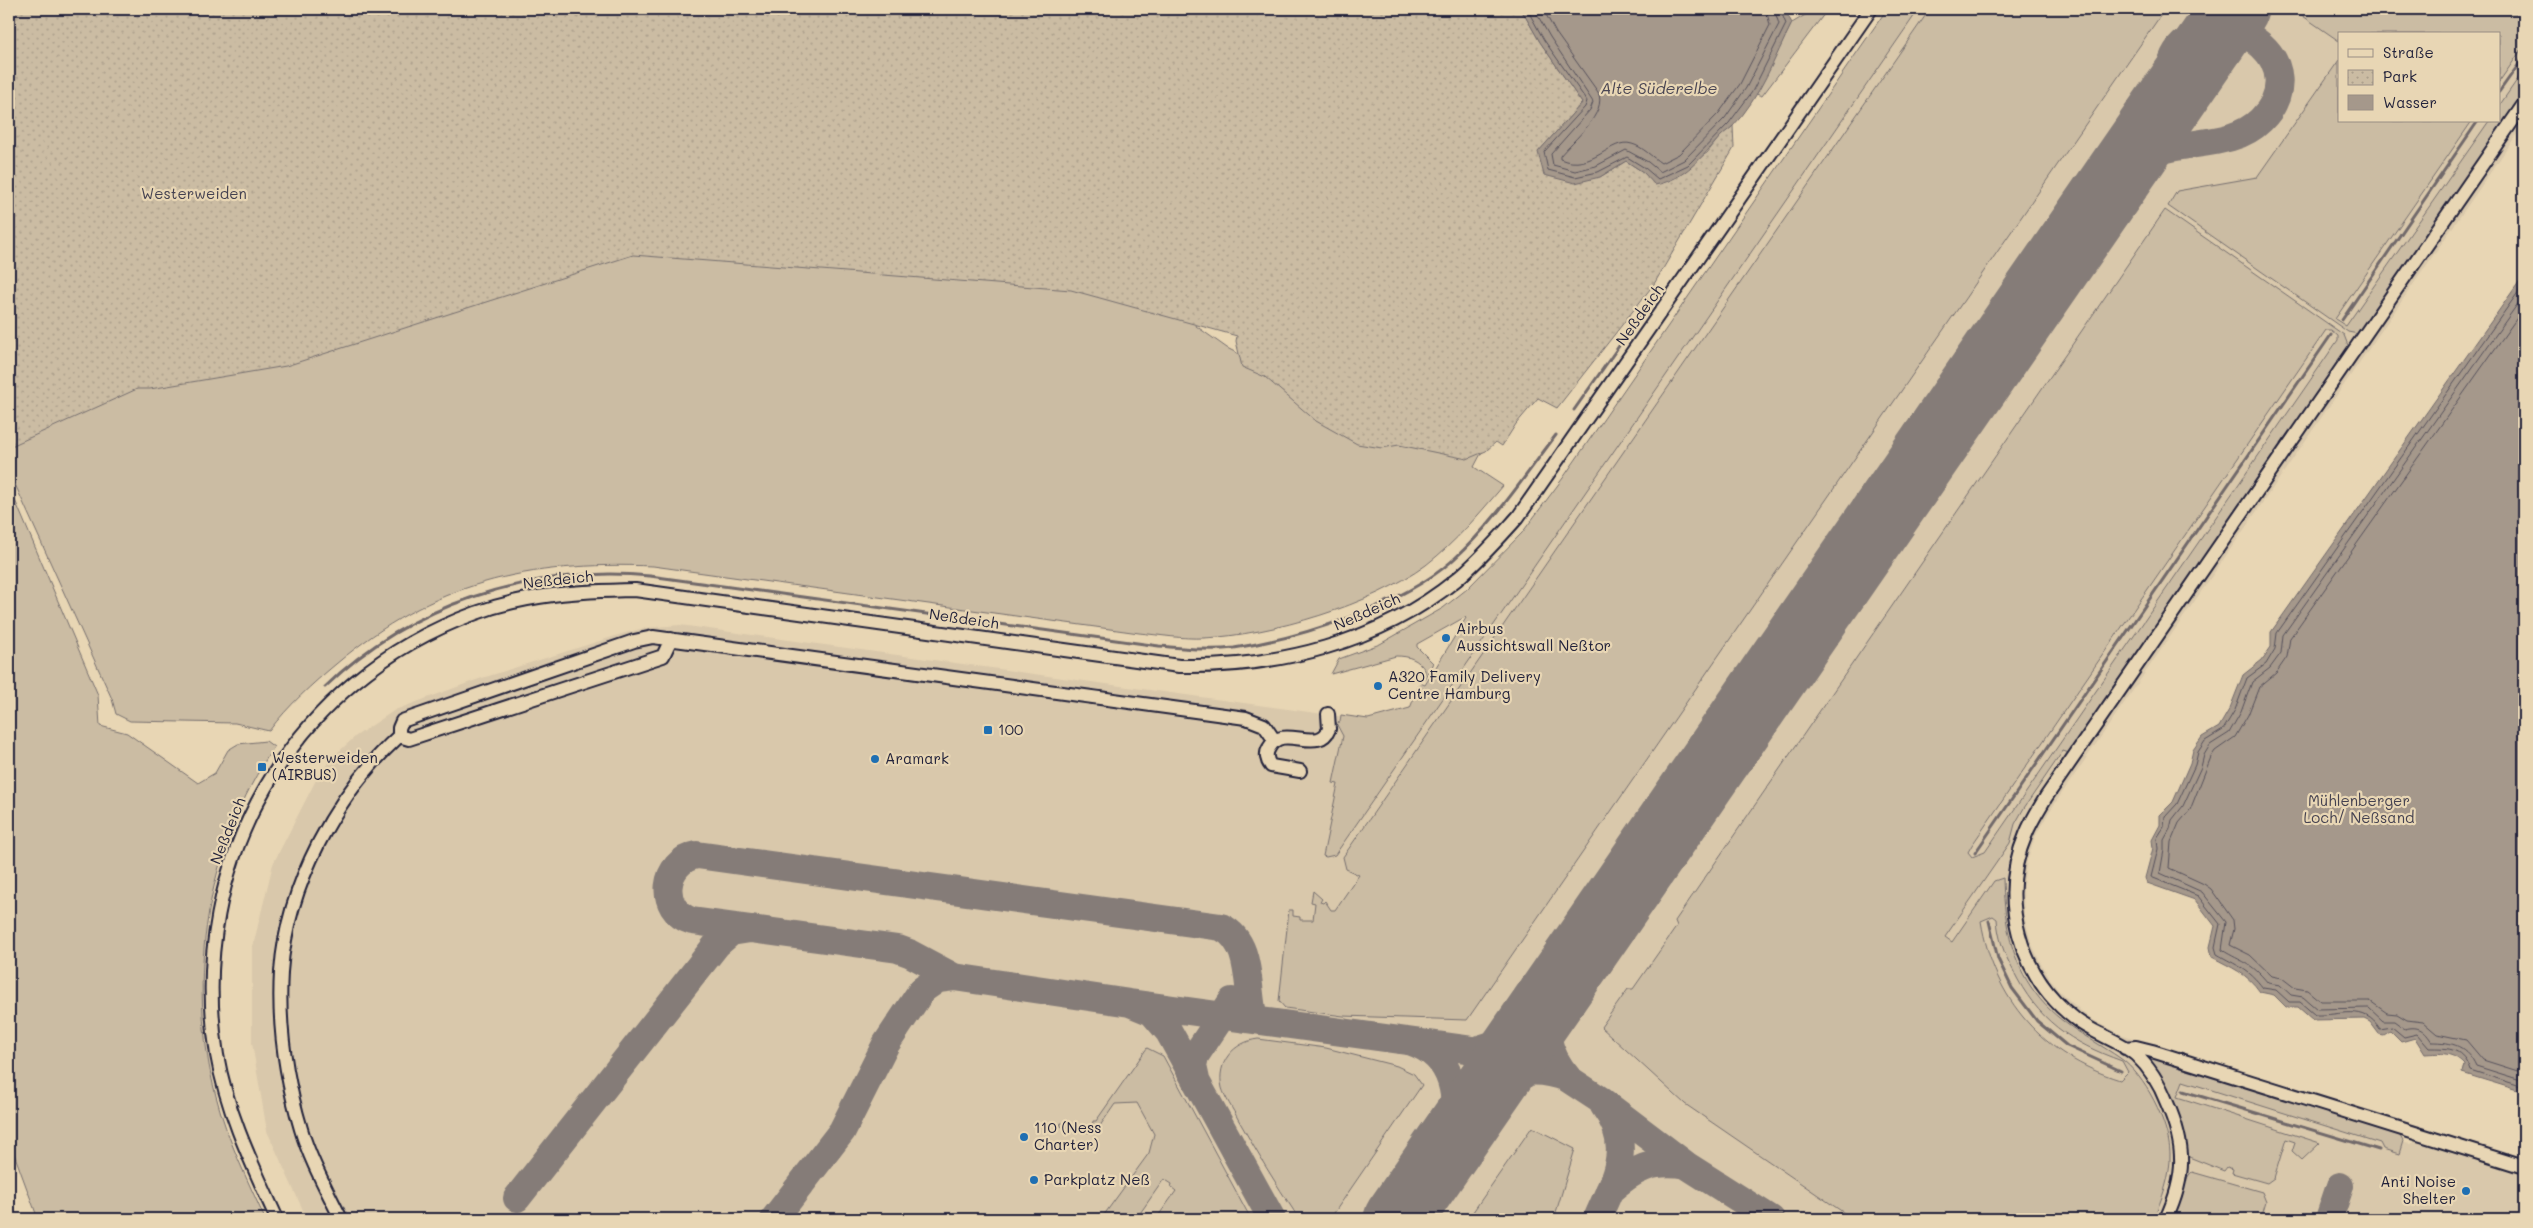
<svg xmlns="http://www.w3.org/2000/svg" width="2533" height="1228" font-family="Mali,sans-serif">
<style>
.built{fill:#d9c8ab;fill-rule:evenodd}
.green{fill:#cbbca3;stroke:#766f6f;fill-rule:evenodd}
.park{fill:url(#park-dots);stroke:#766f6f}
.water{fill:#a5988b;stroke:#71696b}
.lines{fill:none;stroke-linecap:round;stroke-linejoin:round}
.shore{stroke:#56515b;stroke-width:1}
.stream{stroke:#71696b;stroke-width:3}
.taxiway{stroke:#857c78;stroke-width:28}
.runway{stroke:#857c78;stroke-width:69}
.minor-casing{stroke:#22223b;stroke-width:16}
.minor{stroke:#e8d6b4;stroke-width:12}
.poi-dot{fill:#1f6fb2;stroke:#e8d6b4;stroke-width:2}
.labels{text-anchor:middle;stroke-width:4.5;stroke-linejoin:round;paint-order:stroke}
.park-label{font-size:15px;fill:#444150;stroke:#e8d6b4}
.street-label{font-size:15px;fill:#22223b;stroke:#e8d6b4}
.poi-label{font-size:15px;fill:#22223b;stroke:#e8d6b4;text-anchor:start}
.water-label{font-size:16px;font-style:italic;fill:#494553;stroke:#e8d6b4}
</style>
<defs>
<pattern id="park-dots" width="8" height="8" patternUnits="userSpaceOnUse" patternTransform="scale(1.25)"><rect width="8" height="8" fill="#cbbca3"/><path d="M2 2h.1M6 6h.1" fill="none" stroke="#aea18d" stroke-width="1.8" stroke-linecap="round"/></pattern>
</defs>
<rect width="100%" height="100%" fill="#e8d6b4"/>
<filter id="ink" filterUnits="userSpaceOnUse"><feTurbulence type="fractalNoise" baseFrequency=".02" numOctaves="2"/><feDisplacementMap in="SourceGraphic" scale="10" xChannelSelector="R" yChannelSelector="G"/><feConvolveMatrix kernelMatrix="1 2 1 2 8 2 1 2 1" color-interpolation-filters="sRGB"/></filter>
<g filter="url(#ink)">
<path class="built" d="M1913,9H2524V124L2049,812L2035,837L2027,861L2023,886L2024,915L2031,942L2042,966L2057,989L2089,1018L2120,1034L2176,1051L2174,1058L2401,1142L2410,1144L2417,1140L2524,1173V1219H307L267,1131L252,1043V950L273,864L317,778L335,755L356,736L395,710L476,680L625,633L644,628L680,625L1417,727ZM2339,34H2499V121H2339Z"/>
<path class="green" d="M9,9H1325L1196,326L1227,348L1280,375L1485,446L1474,467L1503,486C1479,514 1456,542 1426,565C1372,605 1271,635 1204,638C1182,639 1160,635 1139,633L653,566C528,561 433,582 336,664C312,684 288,706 269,731L235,723L130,721L116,714L112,699L9,471Z
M1815,9H1828L1762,96L1756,94L1792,23Z
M1887,9H1919L1335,855L1326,857L1323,856L1338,784L1333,783L1343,736L1336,723L1340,722L1341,715L1368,719L1410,708L1420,683L1425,685L1466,618L1465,617L1417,644V647L1433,663L1424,679L1425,670C1418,659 1409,656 1396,656L1331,674L1339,659L1380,644L1443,608L1467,589L1522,533L1563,478Z
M1930,9H2165L1467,1020L1343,1016L1285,1008L1279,1001L1289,910H1293V916L1300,917V920H1313L1315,903L1311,902L1313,891L1322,899L1320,902L1323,903L1325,901L1331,910H1335L1359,875L1346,869L1343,857Z
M2304,9H2524V46L2499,82V34H2339V41L2300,14Z
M2339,60V121H2472L2335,319L2346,326L2489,121H2499V106L2524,70V93L2358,334L2348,332L2168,206L2177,191L2257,177Z
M2165,210L2344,335L2349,348L2069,753L2063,751L2024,808L2015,824L2010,843L1945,937L1952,942L1994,881L2003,878C2004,917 2009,954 2031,987C2056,1024 2085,1034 2120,1058C2145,1075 2169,1123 2170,1153C2171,1176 2162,1199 2153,1219H1853L1685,1104L1601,1027L1628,989H1633L1677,926L1675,921ZM2326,330H2331L2338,336V340L1985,852L1972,857L1968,852L1972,845ZM1993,916L1997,919C1998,937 2004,954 2013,970C2037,1020 2071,1043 2122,1061L2128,1072L2120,1080C2043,1056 1994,1000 1981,921Z
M9,486L98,695L100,726L127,733L198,783L215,773L228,750L238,744L266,741L274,747C207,846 185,980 216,1096C227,1139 247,1179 265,1219H38L9,1140Z
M1258,1039L1326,1048L1397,1066L1414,1074L1422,1085L1330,1219H1300L1296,1214C1275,1183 1256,1151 1238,1119C1233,1109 1225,1098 1222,1088C1216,1062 1234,1042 1258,1039Z
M1147,1048L1163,1056L1251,1219H1156L1176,1191L1171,1187L1172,1184L1164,1179L1136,1219H1101L1149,1153L1154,1134L1137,1103L1115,1104L1095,1133L1075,1131L1076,1128L1060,1126L1061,1123L1092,1128L1093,1121H1096Z
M2144,1054L2398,1133L2403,1141L2399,1154L2383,1149L2380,1143L2367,1139L2183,1081L2177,1097L2190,1101L2320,1143L2302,1160L2292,1151L2295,1142L2286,1139L2274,1178L2267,1183L2232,1173L2233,1169L2227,1167L2224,1171L2189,1157C2178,1112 2173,1091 2144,1054Z
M1532,1127L1575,1149L1554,1219H1468Z
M2192,1172L2262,1192L2266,1202L2261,1219H2173C2177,1208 2184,1177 2192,1172Z"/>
<path class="park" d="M9,9H1521L1540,42L1582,103L1538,152L1600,177L1626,161L1643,172L1655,184L1707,153L1722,134L1733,126L1734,148L1654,284L1557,408L1538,398L1516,424L1502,446L1496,442L1486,451L1467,459L1399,445L1382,448L1357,444L1316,421L1265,377L1242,367L1236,341L1237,336L1071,290L633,255L286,366L150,389H137L9,447Z"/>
<path class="water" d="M1521,9H1784L1792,23C1775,57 1760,98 1733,126C1729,130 1725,132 1721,136C1701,157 1686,179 1655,185L1643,172L1626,161L1600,177L1575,183L1544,175L1538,152L1582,103L1540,42Z
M2524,275V1092L2462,1073L2464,1064C2453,1052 2441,1053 2425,1054L2415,1038L2401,1042L2390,1031L2384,1035L2379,1034L2370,1022L2364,1019L2313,1020L2298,1007H2286L2274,995L2260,992C2247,973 2232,968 2212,957L2210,947L2215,926L2195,900L2147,883L2145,878L2153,848L2152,840L2160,825V815L2173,802L2190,763L2193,750L2202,737L2219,727L2230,708L2243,675L2262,660L2271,647V632Z"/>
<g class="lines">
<path class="shore" d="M1527,9L1544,40L1587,101L1585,107L1544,152L1548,170L1575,177L1598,172L1627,157L1645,168L1658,179L1688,165L1729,123L1752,92L1786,24L1780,9
M1534,9L1550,37L1593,102L1590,110L1551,154L1553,165L1575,171L1596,166L1626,150L1648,162L1660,172L1684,160L1725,118L1746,88L1779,24L1774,9
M1543,9L1556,33L1598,92C1608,113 1573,140 1560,156V159C1593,173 1610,137 1632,144C1643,147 1652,157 1661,163L1679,154L1719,113L1740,84L1770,25L1766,9
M2524,284L2277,633L2275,649L2266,664L2247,678L2235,710L2223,730L2205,741L2198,752L2195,765L2177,804L2165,817L2164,827L2157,838L2158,849L2151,877L2198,896L2220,924L2215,947L2217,954C2237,966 2248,968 2263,988L2276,990L2289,1002H2300L2315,1015C2341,1016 2364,1003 2380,1029L2392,1027L2404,1037L2417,1034L2429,1048C2450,1048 2463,1048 2470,1070L2524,1087
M2524,295L2283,635L2281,653L2270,668L2252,682L2241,712L2229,733L2210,745L2204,755L2201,767L2183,806L2172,820L2170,829L2164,840V850L2160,873L2202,892L2226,922L2222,950C2243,963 2250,961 2268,983L2280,985L2291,995L2303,997L2317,1009L2369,1008L2383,1021H2394L2405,1029C2419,1025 2425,1031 2432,1042C2453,1042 2467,1046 2476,1066L2524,1081
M2524,308L2290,638L2287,657L2276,673L2259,687L2248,715L2235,737L2215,751L2211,757L2190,810L2179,823L2171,842L2169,868L2204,884L2211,889L2233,920L2234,929L2230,945L2250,955L2272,976L2282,978L2295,988L2307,990L2320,1001H2370L2387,1013L2397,1014L2407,1020L2423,1022L2437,1034L2466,1040L2483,1060L2524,1073"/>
<path class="stream" d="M2499,92L2524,57
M2342,320L2478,121
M1574,410L1640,316
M325,687C410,604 532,565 650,576L1159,646C1184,648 1209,651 1234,648C1301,638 1403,605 1453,560C1493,524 1524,477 1556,435
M1975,853L2331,335
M1989,921L1998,959L2012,988L2037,1021L2067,1046L2121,1071
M2183,1091L2379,1150"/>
<path class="taxiway" d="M2119,176C2129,167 2138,159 2150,154C2185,139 2232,149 2261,120C2314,67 2236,0 2183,44C2165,61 2171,82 2163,104C2160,114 2153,124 2148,134
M1130,1003L954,977L909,953L898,949L692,921C657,910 663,861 697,855L1221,927C1253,942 1246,989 1254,1019
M1412,1042C1456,1057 1458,1099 1454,1138
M1482,1048L1514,1038L1532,1025
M1196,1080L1193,1066L1195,1056L1232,1001
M1487,1091C1511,1069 1538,1067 1568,1078C1548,1055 1539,1024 1553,996
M1609,1191C1633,1169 1653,1159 1686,1165
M517,1198L717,944L731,932L750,929
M774,1219L842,1131L886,1044L922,990L938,979L954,977
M1272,1219L1169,1032L1152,1012L1130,1003L1538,1059L1599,1099L1686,1165L1771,1219
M1597,1219C1614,1179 1635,1147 1604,1106
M2329,1219L2340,1186"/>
<path class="runway" d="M1398,1219L2234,9"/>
<defs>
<path id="minor" d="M671,639L663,656L409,739L399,736V728L402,721L634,641L653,637L1246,718L1264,725L1275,741
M1300,771L1271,766C1267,761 1265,754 1269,748C1280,728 1301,743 1318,739C1323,738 1327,734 1329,729L1328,714
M2125,1048L2136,1047L2152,1051L2524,1167
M277,1219C253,1166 227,1113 217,1055C186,863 292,679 476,613C528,594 580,591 635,590L1179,666C1277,668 1379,643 1456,580C1479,561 1498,539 1518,517L1871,9
M341,1219C327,1190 310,1160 301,1129C286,1079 278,1024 281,972C287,885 336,794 399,736
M2166,1219C2186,1176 2186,1146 2167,1103C2160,1085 2150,1068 2136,1055C2118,1039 2093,1034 2074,1018C2019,975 1998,899 2026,834C2031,821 2039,809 2046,797L2524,104"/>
</defs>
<use href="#minor" class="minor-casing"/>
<use href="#minor" class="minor"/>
</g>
</g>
<g class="poi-dot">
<circle cx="1446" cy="638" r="5"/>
<circle cx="1378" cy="686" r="5"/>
<rect x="983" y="725" width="10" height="10" rx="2.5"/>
<circle cx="875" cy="759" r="5"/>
<rect x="257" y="762" width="10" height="10" rx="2.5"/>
<circle cx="1024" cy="1137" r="5"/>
<circle cx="1034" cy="1180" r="5"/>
<circle cx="2466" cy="1191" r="5"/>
</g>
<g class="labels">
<g class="park-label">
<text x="194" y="199">Westerweiden</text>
<text x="2359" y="806">Mühlenberger<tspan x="2359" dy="17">Loch/ Neßsand</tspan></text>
</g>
<g class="street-label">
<text transform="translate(1640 315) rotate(-55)" y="5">Neßdeich</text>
<text transform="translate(558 580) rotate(-6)" y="5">Neßdeich</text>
<text transform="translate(1367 612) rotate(-24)" y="5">Neßdeich</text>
<text transform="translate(964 619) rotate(8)" y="5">Neßdeich</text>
<text transform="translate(228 831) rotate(-68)" y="5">Neßdeich</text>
</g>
<g class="poi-label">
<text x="1456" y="634">Airbus<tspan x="1456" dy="17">Aussichtswall Neßtor</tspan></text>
<text x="1388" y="682">A320 Family Delivery<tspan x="1388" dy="17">Centre Hamburg</tspan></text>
<text x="998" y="735">100</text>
<text x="272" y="763">Westerweiden<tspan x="272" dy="17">(AIRBUS)</tspan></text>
<text x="885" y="764">Aramark</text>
<text x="1034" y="1133">110 (Ness<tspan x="1034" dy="17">Charter)</tspan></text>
<text x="1044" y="1185">Parkplatz Neß</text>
<text x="2456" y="1187" text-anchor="end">Anti Noise<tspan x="2456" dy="17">Shelter</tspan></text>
</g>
<g class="water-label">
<text x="1659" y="94">Alte Süderelbe</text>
</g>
</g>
<rect width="2533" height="1228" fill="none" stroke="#e8d6b4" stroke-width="30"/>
<rect x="15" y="15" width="2503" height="1198" fill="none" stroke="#22223b" stroke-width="2" filter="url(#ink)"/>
<rect x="2338" y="32" width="162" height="90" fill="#e8d6b4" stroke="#998e84"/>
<rect x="2348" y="49" width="25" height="8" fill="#e8d6b4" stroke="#998e84"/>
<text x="2383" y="58" font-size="15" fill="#22223b">Straße</text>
<rect x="2348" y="70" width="25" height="15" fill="url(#park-dots)" stroke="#998e84"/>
<text x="2383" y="82" font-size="15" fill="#22223b">Park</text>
<rect x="2348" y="95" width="25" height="15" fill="#a5988b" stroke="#998e84"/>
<text x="2383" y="108" font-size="15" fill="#22223b">Wasser</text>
</svg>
